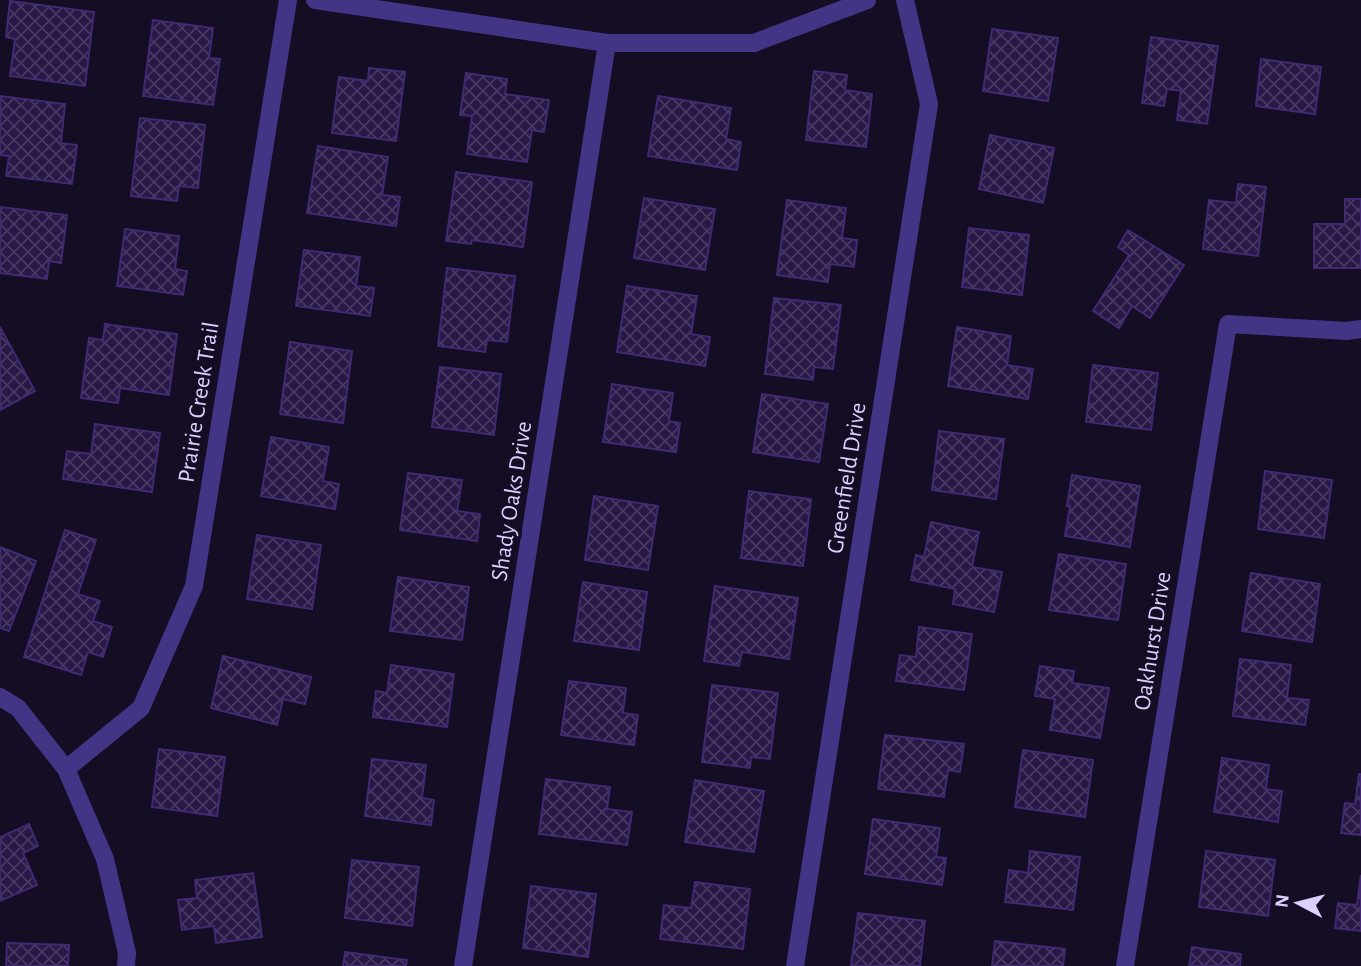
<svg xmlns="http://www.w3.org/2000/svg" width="1361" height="966" font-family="'Alegreya Sans',sans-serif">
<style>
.building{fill:url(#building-cross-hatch);stroke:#412973;stroke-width:2}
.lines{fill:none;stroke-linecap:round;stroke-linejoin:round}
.minor{stroke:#433585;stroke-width:18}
.labels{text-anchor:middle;stroke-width:7;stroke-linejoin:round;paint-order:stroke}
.street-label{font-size:24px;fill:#dbd0ff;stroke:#140d24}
</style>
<defs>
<pattern id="building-cross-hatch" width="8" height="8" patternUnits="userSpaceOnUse" patternTransform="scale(1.75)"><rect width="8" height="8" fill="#271846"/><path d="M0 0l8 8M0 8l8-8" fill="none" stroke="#463962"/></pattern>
</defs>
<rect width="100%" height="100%" fill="#140d24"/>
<path class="building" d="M10,1L94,12L85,86L10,76L15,39L6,37Z
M153,20L213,28L209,58L220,59L213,105L143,96Z
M992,29L1058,38L1048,101L983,91Z
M1151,37L1218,46L1207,124L1177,120L1181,91L1167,89L1164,106L1142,103Z
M1261,59L1321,67L1315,114L1256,106Z
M369,68L405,72L396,141L332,133L339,77L368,81Z
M814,71L847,75L845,90L872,94L866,147L806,140Z
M466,73L507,79L505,94L549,100L544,132L532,130L527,162L467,154L472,116L460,115Z
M0,96L65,104L61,143L77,145L72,184L6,176L9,156L0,155Z
M658,96L731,108L726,139L741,142L737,170L648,156Z
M140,118L205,125L198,188L179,186L177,201L131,196Z
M990,135L1054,148L1043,203L979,189Z
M318,146L388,157L382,195L400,197L396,226L307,213Z
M456,172L532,182L523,247L472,240L471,244L446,241Z
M1238,184L1266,187L1258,256L1203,249L1209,200L1236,203Z
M644,198L715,209L705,270L634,258Z
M1345,199H1361V268H1314V224H1345Z
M787,200L846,208L842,238L857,240L854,267L830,264L828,282L777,275Z
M0,207L67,215L61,263L49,261L47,279L0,273Z
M969,228L1029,235L1022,295L962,287Z
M125,229L179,236L175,269L187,271L183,295L117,286Z
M1128,230L1184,265L1150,318L1132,306L1119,328L1093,311L1129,255L1118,247Z
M304,250L360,257L356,286L374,288L370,316L296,306Z
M447,268L515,276L507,342L487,340L485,352L438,346Z
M627,286L697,296L691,334L710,337L705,366L617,352Z
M774,298L841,305L833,369L814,367L813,380L765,374Z
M105,324L177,334L169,395L120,388L118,403L81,398L89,338L103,340Z
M0,327L35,391L0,410Z
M957,327L1011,336L1007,365L1033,369L1028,399L948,386Z
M290,342L352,351L343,423L280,414Z
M1093,365L1158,373L1151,430L1086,422Z
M440,367L501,374L494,435L432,427Z
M612,384L673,393L669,421L680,423L676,452L603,442Z
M762,394L828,404L819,462L753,452Z
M95,424L160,433L152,492L63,479L67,451L91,454Z
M939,431L1004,439L996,499L932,490Z
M271,437L329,447L323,481L339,484L335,509L261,496Z
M1265,471L1332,480L1324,538L1258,529Z
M408,473L462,480L457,511L480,514L477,541L400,530Z
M1072,475L1140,486L1130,547L1065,536L1070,506H1067Z
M749,491L811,499L803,566L741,558Z
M594,496L658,506L648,570L585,560Z
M931,522L979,532L972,567L1002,572L994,612L953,604L955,589L911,580L916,555L924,557Z
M65,530L96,540L78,594L100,601L93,621L112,627L103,657L88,652L81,675L24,657Z
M257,535L321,545L312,609L247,599Z
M0,547L36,561L9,631L0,628Z
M1059,554L1126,564L1118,620L1049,610Z
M1251,573L1320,584L1312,642L1242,631Z
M398,577L469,587L462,640L390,631Z
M583,582L647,592L639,650L574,641Z
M715,586L798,598L789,659L742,652L739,666L704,661Z
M919,627L972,634L964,690L896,681L900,655L916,657Z
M223,656L311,677L305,704L283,699L277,725L211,708Z
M1240,659L1291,665L1287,698L1309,700L1305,725L1233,716Z
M391,665L454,674L447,727L373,717L376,691L387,693Z
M1040,666L1074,671L1072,683L1109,688L1100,738L1050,730L1055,699L1035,696Z
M569,681L626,688L623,713L638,715L634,745L561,735Z
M712,685L778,693L770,759L751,757L750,768L702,762Z
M885,735L964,744L960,772L948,770L944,797L878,789Z
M159,749L225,757L217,816L152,807Z
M1023,750L1093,760L1085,817L1015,807Z
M1222,758L1269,765L1266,789L1282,791L1278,822L1214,812Z
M372,759L426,765L422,798L434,800L431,825L365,816Z
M1359,774H1361V835L1341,833L1345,803L1355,804Z
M546,779L610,787L607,809L632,812L627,845L539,834Z
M695,780L764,791L754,852L685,842Z
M873,819L940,828L936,857L946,858L942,885L865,874Z
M29,824L38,846L23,853L37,885L0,901V837Z
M1030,851L1080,857L1073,910L1005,902L1009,870L1028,873Z
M1206,851L1275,860L1268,916L1199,907Z
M352,860L419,867L412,926L345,918Z
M253,873L262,937L216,943L214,926L182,930L178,900L197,898L195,880Z
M1361,875V931L1335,928L1338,903L1357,905Z
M695,882L750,889L743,949L660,939L664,905L691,908Z
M531,886L596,894L588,957L523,948Z
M858,913L925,921L920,966H851Z
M995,941L1065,949L1063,966H992Z
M7,943L69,945L68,966H6Z
M1192,947L1241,954L1240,966H1189Z
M345,952L407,960L406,966H343Z"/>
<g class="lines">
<path class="minor" d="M315,0L607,43H754L867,0
M0,697L18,708L66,769L105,859L127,953L126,966
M66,769L141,708L194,586L288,0
M463,966L607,43
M795,966L929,104L905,0
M1125,966L1228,324L1347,331L1361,329"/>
</g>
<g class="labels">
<g class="street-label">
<text transform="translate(198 402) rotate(-81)" y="8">Prairie Creek Trail</text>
<text transform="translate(846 478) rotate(-81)" y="8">Greenfield Drive</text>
<text transform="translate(511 501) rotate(-81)" y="8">Shady Oaks Drive</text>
<text transform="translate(1152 641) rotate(-81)" y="8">Oakhurst Drive</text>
</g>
</g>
<g transform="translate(1298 903) rotate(277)" stroke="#140d24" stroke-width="5" paint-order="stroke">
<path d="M0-5L12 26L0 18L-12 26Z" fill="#dbd0ff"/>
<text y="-10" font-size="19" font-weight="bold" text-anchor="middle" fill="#dbd0ff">N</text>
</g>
</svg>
